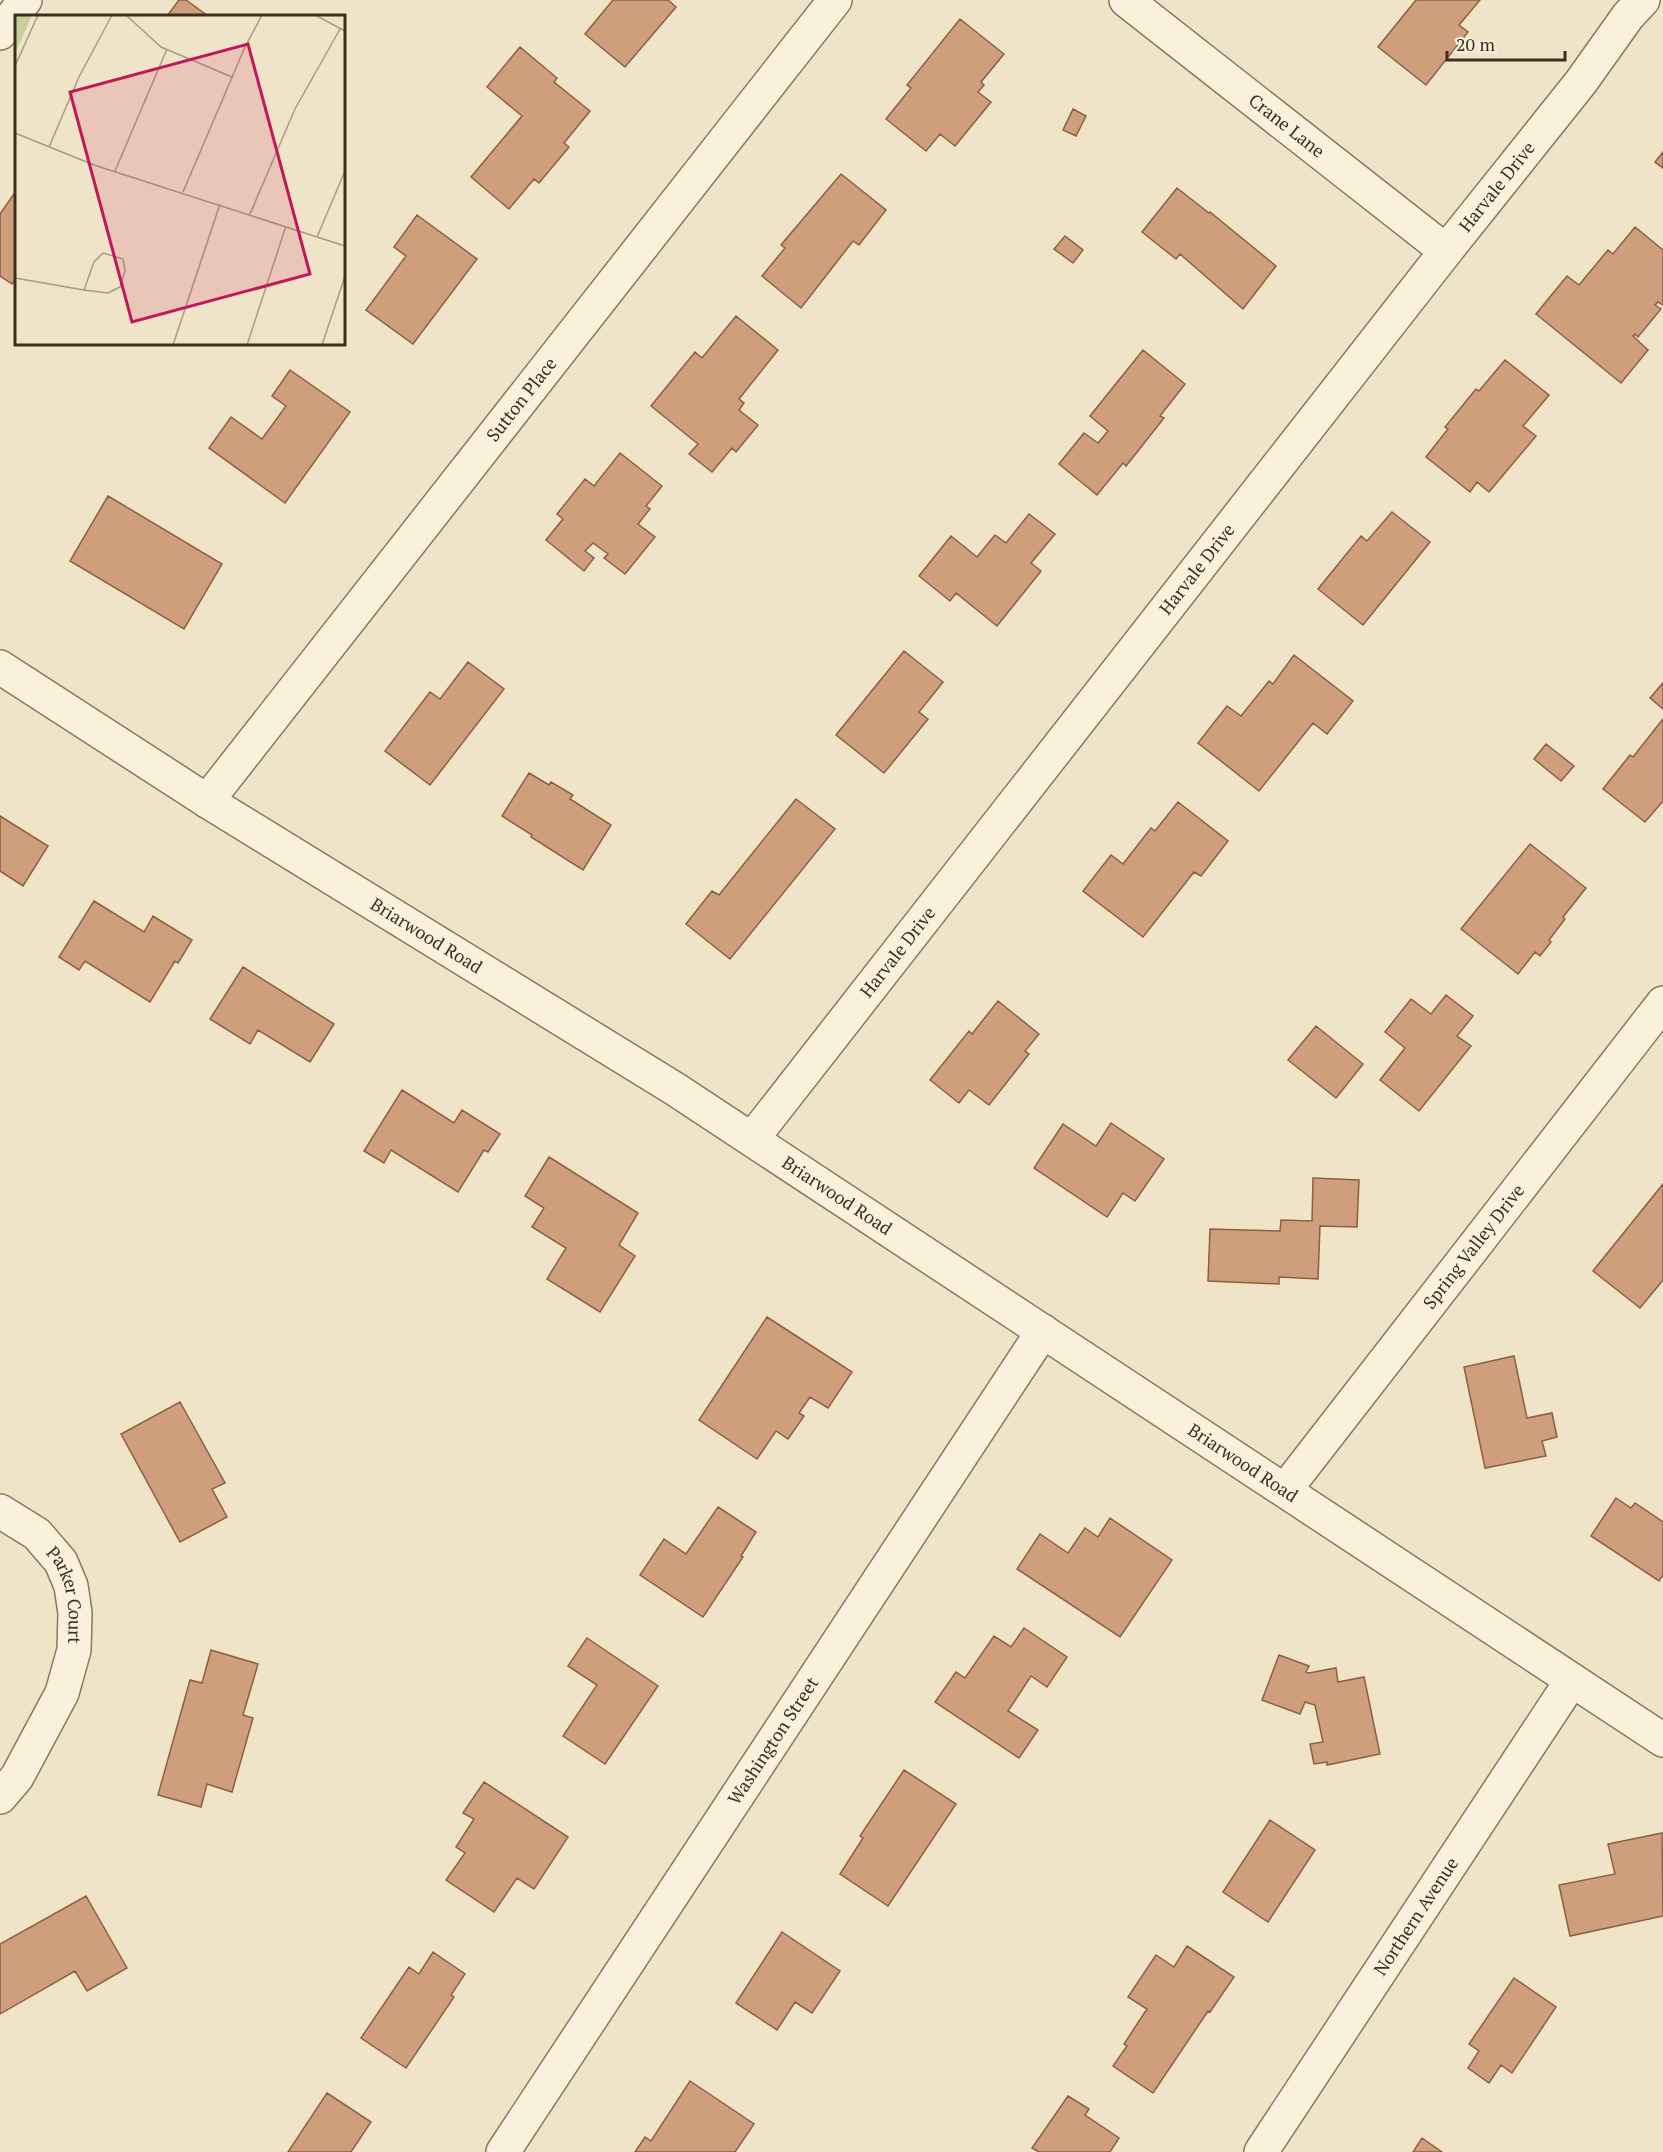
<svg xmlns="http://www.w3.org/2000/svg" width="1663" height="2152" font-family="'PT Serif',serif">
<style>
.building{fill:#cf9f7d;stroke:#8d5f41;stroke-width:1.5}
.lines{fill:none;stroke-linecap:round;stroke-linejoin:round}
.minor-casing{stroke:#8d765c;stroke-width:36}
.tertiary-casing{stroke:#8d765c;stroke-width:36}
.minor{stroke:#faf1dc;stroke-width:33}
.tertiary{stroke:#faf1dc;stroke-width:33}
.labels{text-anchor:middle;stroke-width:6;stroke-linejoin:round;paint-order:stroke}
.street-label{font-size:18px;fill:#3d2e20;stroke:#f7eed8}
.inset-road{fill:none;stroke:#a89b85;stroke-width:1.5}
.view{fill:#c2185b;fill-opacity:0.15;stroke:#c2185b;stroke-width:3}
.inset-edge{fill:none;stroke:#3d2e20;stroke-width:3}
</style>
<rect width="100%" height="100%" fill="#f0e4c8"/>
<path class="building" d="M179,0H186L208,16H167Z
M613,0H668L676,7L625,67L585,34Z
M1416,0H1480L1459,25L1468,32L1426,85L1378,47Z
M960,19L1004,54L981,82L984,85L978,92L991,102L955,146L940,134L926,151L886,119L911,88L907,85Z
M520,47L557,78L554,82L590,111L564,143L569,147L539,183L534,179L509,209L471,177L522,116L487,87Z
M1073,109L1086,116L1076,136L1063,130Z
M1663,152V168L1655,162Z
M841,174L886,210L859,245L853,241L801,308L762,276L785,248L781,245Z
M1177,188L1209,213L1210,212L1276,266L1243,309L1180,254L1176,259L1142,232Z
M16,191V278L12,284L0,276V214Z
M417,215L477,259L413,344L366,310L406,256L394,247Z
M1635,227L1663,250V305L1658,302L1655,305L1661,309L1638,337L1635,334L1633,336L1648,350L1621,383L1536,314L1567,276L1579,285L1608,250L1613,254Z
M1065,236L1083,250L1073,263L1054,249Z
M736,316L778,350L739,399L744,403L739,410L758,425L736,452L732,448L712,472L689,454L698,444L651,406L695,352L702,358Z
M1143,350L1185,384L1160,416L1164,418L1126,466L1123,463L1097,495L1059,464L1084,433L1098,443L1108,431L1090,416Z
M1505,360L1549,395L1523,426L1536,436L1489,492L1477,482L1470,492L1426,457L1448,429L1445,427L1476,389L1479,391Z
M290,370L350,412L285,503L209,448L231,417L262,439L286,406L272,396Z
M620,453L662,486L646,506L650,509L638,524L655,537L625,574L604,558L608,554L593,543L585,551L594,558L584,571L546,540L563,519L557,514L585,479L594,486Z
M108,496L222,564L184,629L70,561Z
M1392,512L1430,542L1363,625L1318,589L1361,536L1367,541Z
M1029,514L1055,534L1031,563L1041,571L997,626L956,593L950,601L919,576L951,536L977,557L995,535L1006,543Z
M904,651L943,682L919,712L928,719L884,773L836,735Z
M1294,655L1353,701L1327,734L1313,723L1259,791L1198,743L1227,706L1241,716L1269,681L1273,684Z
M468,662L504,689L430,785L385,751L430,692L440,699Z
M1663,683V709L1650,698Z
M1663,719V801L1645,822L1603,789L1630,755L1633,757Z
M1546,744L1574,766L1561,781L1534,759Z
M529,773L549,785L551,782L573,795L570,799L611,825L583,870L531,837L532,835L502,816Z
M796,799L835,829L730,959L686,924L712,891L719,895Z
M1178,802L1228,841L1201,876L1194,872L1143,937L1083,891L1111,855L1123,864L1151,828L1155,831Z
M0,816L48,846L23,886L0,871Z
M1530,844L1586,888L1563,917L1565,919L1549,940L1551,942L1540,956L1535,952L1518,974L1461,929Z
M94,901L144,932L153,916L192,940L178,963L175,961L150,1002L85,961L79,970L59,957Z
M243,967L334,1024L310,1062L258,1030L250,1044L210,1019Z
M1446,995L1473,1016L1457,1036L1471,1046L1419,1111L1380,1080L1405,1048L1385,1032L1411,999L1431,1014Z
M998,1001L1039,1034L1025,1051L1029,1054L989,1105L969,1090L959,1103L930,1080L969,1031L972,1034Z
M1316,1026L1363,1064L1336,1098L1288,1060Z
M402,1090L454,1123L462,1110L500,1134L488,1152L484,1150L458,1192L391,1150L384,1163L364,1151Z
M1111,1123L1164,1159L1135,1201L1123,1193L1107,1217L1034,1168L1063,1124L1096,1146Z
M549,1157L638,1213L619,1245L635,1256L600,1312L547,1279L566,1248L532,1227L544,1208L525,1196Z
M1313,1178L1359,1180L1357,1227L1320,1226L1318,1279L1279,1277V1284L1208,1281L1210,1229L1280,1231L1281,1220L1312,1221Z
M1663,1184V1280L1640,1308L1593,1271Z
M767,1317L852,1372L828,1408L810,1397L799,1413L804,1416L788,1439L776,1431L757,1459L699,1420Z
M1514,1356L1527,1418L1552,1413L1557,1437L1542,1441L1546,1456L1485,1468L1464,1367Z
M180,1402L225,1483L212,1489L227,1517L180,1542L121,1434Z
M1616,1498L1631,1508L1635,1503L1663,1522V1575L1659,1581L1591,1536Z
M718,1507L756,1532L741,1556L743,1557L703,1617L640,1575L664,1539L686,1554Z
M1110,1518L1172,1560L1120,1637L1017,1569L1040,1534L1068,1553L1085,1528L1098,1537Z
M1024,1628L1067,1657L1047,1687L1031,1676L1008,1711L1038,1730L1019,1758L935,1702L956,1672L965,1678L994,1636L1011,1647Z
M587,1638L658,1686L605,1764L563,1736L597,1685L568,1666Z
M211,1650L258,1664L243,1715L253,1718L232,1792L207,1784L201,1807L158,1795L190,1680L202,1683Z
M1279,1655L1309,1666L1306,1672L1309,1673L1336,1668L1338,1682L1364,1677L1380,1754L1327,1765V1762L1314,1764L1310,1744L1323,1742L1315,1705L1305,1702L1300,1714L1262,1700Z
M904,1770L956,1804L888,1906L840,1874L863,1838L860,1836Z
M484,1782L568,1837L534,1889L517,1878L494,1912L446,1880L465,1853L456,1847L474,1819L463,1813Z
M1270,1820L1315,1850L1268,1922L1223,1892Z
M1662,1833L1663,1916L1570,1936L1559,1885L1615,1874L1608,1844Z
M86,1896L127,1968L87,1991L75,1971L0,2014V1944Z
M782,1932L840,1971L812,2013L795,2002L777,2030L736,2003Z
M1187,1946L1234,1977L1210,2012L1208,2011L1153,2093L1113,2066L1127,2046L1124,2044L1147,2009L1128,1997L1156,1955L1174,1967Z
M433,1952L465,1974L451,1995L454,1997L406,2068L361,2038L409,1967L419,1974Z
M1514,1978L1556,2007L1512,2073L1501,2065L1489,2083L1468,2068L1479,2051L1469,2044Z
M690,2081L754,2124L735,2152H635L645,2137L651,2141Z
M327,2093L371,2122L351,2152H288Z
M1068,2096L1089,2109L1085,2115L1119,2138L1110,2152H1039L1032,2148Z
M1422,2138L1442,2152H1413Z"/>
<g class="lines">
<defs>
<g id="minor">
<path id="s1" d="M1126,0L1446,251"/>
<path d="M0,33L25,0"/>
<path id="s2" d="M207,801L835,0"/>
<path id="s3" d="M752,1139L1446,251L1581,82L1628,16L1643,0"/>
<path id="s4" d="M1285,1490L1663,1003"/>
<path id="s5" d="M0,1511L37,1534L61,1562L71,1586L75,1613L74,1650L62,1693L17,1777L0,1797"/>
<path id="s6" d="M503,2152L1043,1331"/>
<path id="s7" d="M1261,2152L1572,1680"/>
</g>
<g id="tertiary">
<path id="s8" d="M0,667L207,801L675,1089L1663,1740"/>
</g>
</defs>
<use href="#minor" class="minor-casing"/>
<use href="#tertiary" class="tertiary-casing"/>
<use href="#minor" class="minor"/>
<use href="#tertiary" class="tertiary"/>
</g>
<g class="labels">
<g class="street-label">
<text dy="6" stroke="none"><textPath href="#s1" startOffset="204">Crane Lane</textPath></text>
<text dy="6" stroke="none"><textPath href="#s3" startOffset="1209">Harvale Drive</textPath></text>
<text dy="6" stroke="none"><textPath href="#s2" startOffset="510">Sutton Place</textPath></text>
<text dy="6" stroke="none"><textPath href="#s3" startOffset="723">Harvale Drive</textPath></text>
<text dy="6" stroke="none"><textPath href="#s8" startOffset="504">Briarwood Road</textPath></text>
<text dy="6" stroke="none"><textPath href="#s3" startOffset="237">Harvale Drive</textPath></text>
<text dy="6" stroke="none"><textPath href="#s8" startOffset="990">Briarwood Road</textPath></text>
<text dy="6" stroke="none"><textPath href="#s4" startOffset="308">Spring Valley Drive</textPath></text>
<text dy="6" stroke="none"><textPath href="#s8" startOffset="1476">Briarwood Road</textPath></text>
<text dy="6" stroke="none"><textPath href="#s5" startOffset="114">Parker Court</textPath></text>
<text dy="6" stroke="none"><textPath href="#s6" startOffset="492">Washington Street</textPath></text>
<text dy="6" stroke="none"><textPath href="#s7" startOffset="282">Northern Avenue</textPath></text>
</g>
</g>
<g transform="translate(15 15)">
<rect width="330" height="330" fill="#f0e4c8"/>
<path d="M0,0H17L0,39Z" fill="#c9cf9b"/>
<path class="inset-road" d="M111,0L146,32L217,62M300,0L330,16M0,51L23,0M0,118L79,150L330,231M34,132L64,62L97,0M100,156L152,34M168,177L230,32L247,0M235,199L280,94L325,14M302,222L330,156M88,238L108,244L110,256L105,272L93,278L69,275L79,247ZM0,263L69,275M158,330L205,189M232,330L271,211M307,330L330,261"/>
<path class="view" d="M233,29L295,259L117,307L55,77Z"/>
<rect width="330" height="330" class="inset-edge"/>
</g>
<path d="M1447 51v9h118v-9" fill="none" stroke="#3d2e20" stroke-width="3"/>
<text x="1456" y="51" font-size="18" fill="#3d2e20" stroke="#f7eed8" stroke-width="4.5" paint-order="stroke">20 m</text>
</svg>
